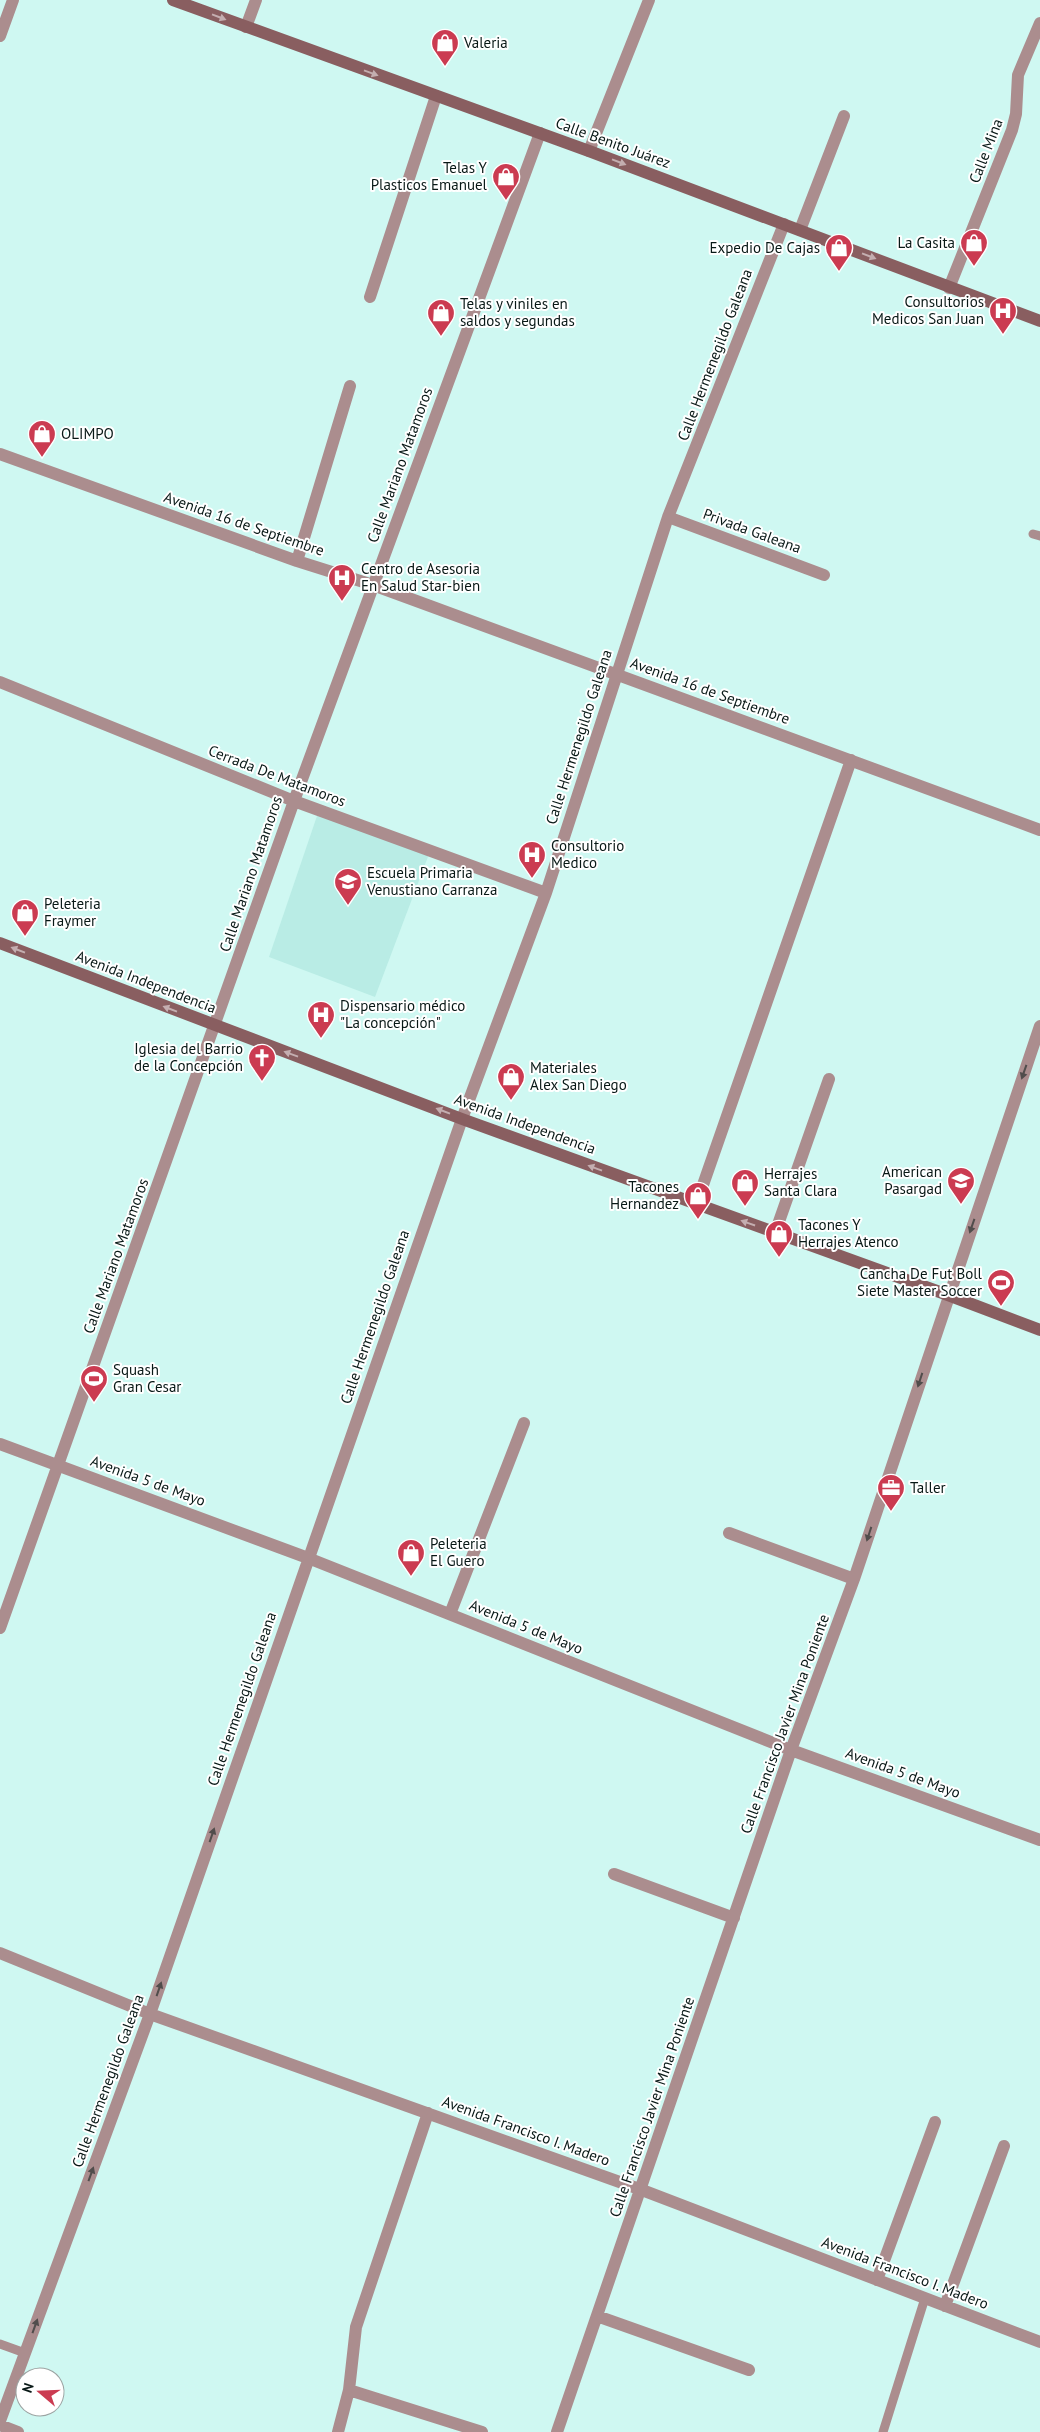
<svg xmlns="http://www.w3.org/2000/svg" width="1040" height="2432" font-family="'PT Sans',sans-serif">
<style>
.built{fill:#b9ece5}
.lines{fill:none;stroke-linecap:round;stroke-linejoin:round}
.service{stroke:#ab8d8e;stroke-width:9}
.minor{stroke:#ab8d8e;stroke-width:12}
.secondary{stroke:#895e60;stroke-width:12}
.oneway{fill:#c4aeb0}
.oneway2{fill:#514d4c}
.labels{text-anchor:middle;stroke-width:4;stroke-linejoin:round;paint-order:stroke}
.poi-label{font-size:15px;fill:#081816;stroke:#fff;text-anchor:start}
.street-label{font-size:15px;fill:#081816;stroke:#fff}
</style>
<rect width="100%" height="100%" fill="#cff8f2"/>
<path class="built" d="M318,813L429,854L375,997L269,957Z"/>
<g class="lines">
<path class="service" d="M1033,534L1040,536
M0,2344L25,2353
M883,2432L925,2298"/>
<path class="minor" d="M246,27L256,0
M0,36L13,0
M589,151L649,0
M800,230L844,116
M949,288L1012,130L1016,114L1018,75L1040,23
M370,297L436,96
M0,454L297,561L373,585L1040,830
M668,517L824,575
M297,561L350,386
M0,682L294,801L546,893
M696,1205L851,760
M775,1233L829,1079
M0,1444L308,1558L791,1750L1040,1840
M729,1533L854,1579
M450,1614L524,1423
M0,1628L294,801L540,133
M614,1874L734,1918
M0,1953L150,2014L642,2190L1040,2342
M877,2280L935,2122
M945,2306L1004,2146
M597,2316L749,2370
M349,2390L356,2327L428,2113
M0,2421L150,2014L462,1119L546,893L668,517L784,224
M0,2425L18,2432
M338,2432L349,2390L482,2432
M557,2432L791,1750L854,1579L1040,1026"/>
<path class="secondary" d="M173,0L589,151L1040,321
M0,943L462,1119L948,1295L1040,1330"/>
</g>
<defs><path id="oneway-solid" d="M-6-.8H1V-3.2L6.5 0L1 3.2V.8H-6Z" transform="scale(1.25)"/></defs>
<g class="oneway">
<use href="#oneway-solid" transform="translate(219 17) rotate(21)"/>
<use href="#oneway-solid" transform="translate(371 73) rotate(20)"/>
<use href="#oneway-solid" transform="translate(619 162) rotate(21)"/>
<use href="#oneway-solid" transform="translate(869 256) rotate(21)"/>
<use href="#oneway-solid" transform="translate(18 950) rotate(-159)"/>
<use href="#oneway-solid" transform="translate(170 1009) rotate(-159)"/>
<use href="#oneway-solid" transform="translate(291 1054) rotate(-160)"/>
<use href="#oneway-solid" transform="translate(443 1111) rotate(-159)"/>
<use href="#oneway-solid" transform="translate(595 1168) rotate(-160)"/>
<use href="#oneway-solid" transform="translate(748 1223) rotate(-161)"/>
</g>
<g class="oneway2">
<use href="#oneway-solid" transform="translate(1024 1072) rotate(109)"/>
<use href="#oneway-solid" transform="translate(972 1226) rotate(109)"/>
<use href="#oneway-solid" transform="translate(920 1380) rotate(108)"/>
<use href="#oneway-solid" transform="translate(869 1534) rotate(108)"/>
<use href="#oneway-solid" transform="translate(212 1835) rotate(-71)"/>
<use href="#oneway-solid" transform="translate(159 1989) rotate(-71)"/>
<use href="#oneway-solid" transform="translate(91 2174) rotate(-70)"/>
<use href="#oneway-solid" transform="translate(35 2326) rotate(-70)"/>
</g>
<defs>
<symbol id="shop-pin" viewBox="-11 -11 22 30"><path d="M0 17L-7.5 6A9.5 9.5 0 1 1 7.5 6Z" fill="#cb3b51" stroke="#fff"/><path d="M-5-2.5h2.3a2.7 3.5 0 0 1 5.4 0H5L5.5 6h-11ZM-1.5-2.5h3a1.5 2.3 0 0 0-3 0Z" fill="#fff"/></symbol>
<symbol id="hospital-pin" viewBox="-11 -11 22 30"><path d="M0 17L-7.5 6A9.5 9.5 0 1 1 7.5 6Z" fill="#cb3b51" stroke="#fff"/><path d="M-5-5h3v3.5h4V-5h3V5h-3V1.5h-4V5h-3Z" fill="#fff"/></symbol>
<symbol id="school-pin" viewBox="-11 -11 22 30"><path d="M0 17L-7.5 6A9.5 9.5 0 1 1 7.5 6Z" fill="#cb3b51" stroke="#fff"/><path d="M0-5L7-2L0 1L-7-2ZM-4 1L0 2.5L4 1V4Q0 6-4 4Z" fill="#fff"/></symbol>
<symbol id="church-pin" viewBox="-11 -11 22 30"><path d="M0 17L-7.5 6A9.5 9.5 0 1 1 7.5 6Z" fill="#cb3b51" stroke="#fff"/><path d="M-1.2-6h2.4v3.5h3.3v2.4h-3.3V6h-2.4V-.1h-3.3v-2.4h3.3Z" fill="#fff"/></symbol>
<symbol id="stadium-pin" viewBox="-11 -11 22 30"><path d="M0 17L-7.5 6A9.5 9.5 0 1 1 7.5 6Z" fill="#cb3b51" stroke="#fff"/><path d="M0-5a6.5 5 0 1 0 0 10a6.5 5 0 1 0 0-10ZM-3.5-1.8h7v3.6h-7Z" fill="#fff"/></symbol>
<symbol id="office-pin" viewBox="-11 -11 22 30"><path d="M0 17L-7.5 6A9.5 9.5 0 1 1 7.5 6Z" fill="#cb3b51" stroke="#fff"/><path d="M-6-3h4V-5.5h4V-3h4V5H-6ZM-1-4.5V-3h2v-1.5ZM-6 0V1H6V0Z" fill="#fff"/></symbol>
</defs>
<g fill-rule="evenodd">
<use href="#shop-pin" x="429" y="27" width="32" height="43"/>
<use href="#shop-pin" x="490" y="161" width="32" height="43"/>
<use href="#shop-pin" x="958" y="227" width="32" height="43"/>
<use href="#shop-pin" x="823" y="232" width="32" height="43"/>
<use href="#hospital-pin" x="987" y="295" width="32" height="43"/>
<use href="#shop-pin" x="425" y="297" width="32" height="43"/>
<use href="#shop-pin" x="26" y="418" width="32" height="43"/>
<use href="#hospital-pin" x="326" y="562" width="32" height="43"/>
<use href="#hospital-pin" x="516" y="839" width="32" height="43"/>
<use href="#school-pin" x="332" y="866" width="32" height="43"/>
<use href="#shop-pin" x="9" y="897" width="32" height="43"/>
<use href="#hospital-pin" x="305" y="999" width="32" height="43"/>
<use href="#church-pin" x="246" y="1042" width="32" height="43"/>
<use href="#shop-pin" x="495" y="1061" width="32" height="43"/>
<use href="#school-pin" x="945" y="1165" width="32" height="43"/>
<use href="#shop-pin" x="729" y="1167" width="32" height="43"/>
<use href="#shop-pin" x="682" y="1180" width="32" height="43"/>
<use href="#shop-pin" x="763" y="1218" width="32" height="43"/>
<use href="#stadium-pin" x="985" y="1267" width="32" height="43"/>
<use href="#stadium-pin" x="78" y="1363" width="32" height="43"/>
<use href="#office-pin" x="875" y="1472" width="32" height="43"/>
<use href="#shop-pin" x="395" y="1537" width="32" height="43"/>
</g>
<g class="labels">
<g class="poi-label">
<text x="464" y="48">Valeria</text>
<text x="487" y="173" text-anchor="end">Telas Y<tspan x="487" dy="17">Plasticos Emanuel</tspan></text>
<text x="955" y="248" text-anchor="end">La Casita</text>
<text x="820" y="253" text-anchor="end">Expedio De Cajas</text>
<text x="984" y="307" text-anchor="end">Consultorios<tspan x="984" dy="17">Medicos San Juan</tspan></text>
<text x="460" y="309">Telas y viniles en<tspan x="460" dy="17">saldos y segundas</tspan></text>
<text x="61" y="439">OLIMPO</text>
<text x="361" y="574">Centro de Asesoria<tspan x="361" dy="17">En Salud Star-bien</tspan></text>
<text x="551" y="851">Consultorio<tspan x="551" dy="17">Medico</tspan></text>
<text x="367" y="878">Escuela Primaria<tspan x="367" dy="17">Venustiano Carranza</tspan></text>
<text x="44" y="909">Peleteria<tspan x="44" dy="17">Fraymer</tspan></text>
<text x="340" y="1011">Dispensario médico<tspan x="340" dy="17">"La concepción"</tspan></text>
<text x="243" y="1054" text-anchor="end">Iglesia del Barrio<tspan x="243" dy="17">de la Concepción</tspan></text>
<text x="530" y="1073">Materiales<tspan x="530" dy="17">Alex San Diego</tspan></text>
<text x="942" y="1177" text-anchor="end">American<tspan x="942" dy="17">Pasargad</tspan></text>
<text x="764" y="1179">Herrajes<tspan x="764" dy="17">Santa Clara</tspan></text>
<text x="679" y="1192" text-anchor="end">Tacones<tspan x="679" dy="17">Hernandez</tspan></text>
<text x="798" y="1230">Tacones Y<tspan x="798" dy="17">Herrajes Atenco</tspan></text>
<text x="982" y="1279" text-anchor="end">Cancha De Fut Boll<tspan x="982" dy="17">Siete Master Soccer</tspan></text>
<text x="113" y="1375">Squash<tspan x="113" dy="17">Gran Cesar</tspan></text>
<text x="910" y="1493">Taller</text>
<text x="430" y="1549">Peleteria<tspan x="430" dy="17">El Guero</tspan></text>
</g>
<g class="street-label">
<text transform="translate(613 143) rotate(20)" y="5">Calle Benito Juárez</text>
<text transform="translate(986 151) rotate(-69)" y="5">Calle Mina</text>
<text transform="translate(715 355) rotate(-69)" y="5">Calle Hermenegildo Galeana</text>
<text transform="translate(400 465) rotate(-70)" y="5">Calle Mariano Matamoros</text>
<text transform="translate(244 524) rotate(19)" y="5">Avenida 16 de Septiembre</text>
<text transform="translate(752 531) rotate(20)" y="5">Privada Galeana</text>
<text transform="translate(710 691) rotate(20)" y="5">Avenida 16 de Septiembre</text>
<text transform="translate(579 737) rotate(-72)" y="5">Calle Hermenegildo Galeana</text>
<text transform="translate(277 776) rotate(21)" y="5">Cerrada De Matamoros</text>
<text transform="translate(251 874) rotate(-71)" y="5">Calle Mariano Matamoros</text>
<text transform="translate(146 982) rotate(21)" y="5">Avenida Independencia</text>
<text transform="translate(525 1124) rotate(20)" y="5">Avenida Independencia</text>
<text transform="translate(116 1256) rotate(-70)" y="5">Calle Mariano Matamoros</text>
<text transform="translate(375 1317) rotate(-71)" y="5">Calle Hermenegildo Galeana</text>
<text transform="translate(148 1481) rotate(20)" y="5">Avenida 5 de Mayo</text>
<text transform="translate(526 1627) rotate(22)" y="5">Avenida 5 de Mayo</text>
<text transform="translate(242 1699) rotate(-71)" y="5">Calle Hermenegildo Galeana</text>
<text transform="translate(785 1724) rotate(-70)" y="5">Calle Francisco Javier Mina Poniente</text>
<text transform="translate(903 1773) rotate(20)" y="5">Avenida 5 de Mayo</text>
<text transform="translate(108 2081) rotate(-70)" y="5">Calle Hermenegildo Galeana</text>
<text transform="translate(652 2107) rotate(-71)" y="5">Calle Francisco Javier Mina Poniente</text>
<text transform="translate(526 2131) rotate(20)" y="5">Avenida Francisco I. Madero</text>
<text transform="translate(905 2273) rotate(21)" y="5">Avenida Francisco I. Madero</text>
</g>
</g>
<g transform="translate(40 2392) rotate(289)"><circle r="24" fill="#ffffff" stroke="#9ca3a2"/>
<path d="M0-4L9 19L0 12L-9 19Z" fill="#cb3b51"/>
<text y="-8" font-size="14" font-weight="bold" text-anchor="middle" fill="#081816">N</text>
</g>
</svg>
